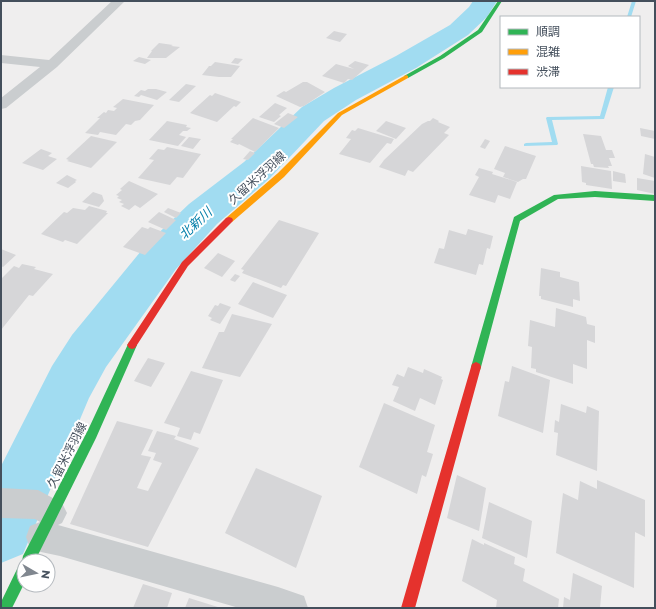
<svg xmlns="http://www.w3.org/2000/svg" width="656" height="609" font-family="Montserrat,'Noto Sans JP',sans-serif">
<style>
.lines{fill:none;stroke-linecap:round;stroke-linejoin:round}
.stream{fill:#a1dcf1;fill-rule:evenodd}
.river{fill:#a1dcf1;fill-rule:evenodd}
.building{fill:#d6d6d8}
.street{fill:#cacdcf;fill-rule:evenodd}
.fast{fill:#30b455;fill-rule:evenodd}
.slow{fill:#ff9f0a;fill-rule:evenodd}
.jam{fill:#e5322d;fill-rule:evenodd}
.labels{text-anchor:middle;stroke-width:4;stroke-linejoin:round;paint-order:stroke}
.street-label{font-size:12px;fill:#444f5c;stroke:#fff}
.water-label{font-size:13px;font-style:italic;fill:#037ea9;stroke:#fff}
</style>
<rect width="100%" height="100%" fill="#efeeee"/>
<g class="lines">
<path class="stream" d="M632,1H636L631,17H627Z
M608,87H614L604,119L552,120L558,144L557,145L524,146V144L526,143L552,142L546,118L547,117L600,116Z"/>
<path class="river" d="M473,1H497L487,17L468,35L416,68L356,100L324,121L270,178L217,224L176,269L106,367L89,398L23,554L1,563V466L52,366L72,335L146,245L189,204L244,162L302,107L334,88L396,56L450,25L469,7Z"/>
</g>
<path class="building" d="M334,31L347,34L340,42L326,38Z
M159,43L173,45L171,46L180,47L166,58H147L152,51H151Z
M139,57L151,60L145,64L133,61Z
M235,58L243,59L238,64L231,63Z
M355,61L369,65L352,80L348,79L344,83L322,76L336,64L354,69L348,66Z
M215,62L240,66L231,77H219L202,75L209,66H211Z
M303,82H307L325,92L304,106L300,107L276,96L284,91L286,92Z
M186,84L196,86L179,102L169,100Z
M148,89H156L167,92L157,100L141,95L139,97L134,96L141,90L145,91Z
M215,93L241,102L236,107L234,106L217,122L190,113L210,95L212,96Z
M123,99L154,105L140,120L135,121L131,125L126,124L116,135L100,132L98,135L85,133L100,118H97L104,112L106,113L108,110L114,111L117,108L113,107Z
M275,103L287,108L279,115L281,116L274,122L259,117Z
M288,113L298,117L284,128L274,124Z
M253,118L279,128L255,152L239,144L238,145L230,142L233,139H231Z
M433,118L439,121L438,122L450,127L444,133L449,135L413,172L408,170L405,176L379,167L384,160L422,124L428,121H430Z
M167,121L187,125L186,127L191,128L187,131H183L179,135L186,137L178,146L149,140Z
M386,121L406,128L396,139L376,131Z
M358,128L394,139L391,144L387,143L370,163L339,154L351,139L346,138L352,130L355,131Z
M640,128L655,131V139L641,136Z
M583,134L601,136L606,150H612L615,158H609L612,166H608L609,168L594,167L593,164H591Z
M91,136L117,142L91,168L67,161L69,160L66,159Z
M189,137L201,139L193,149L181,146Z
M485,139L490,141L485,149L480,147Z
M505,146L536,156L526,179H523L518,182L503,177L505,173L494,169Z
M167,147L201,154L183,178L177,177L170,185L138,178L154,160L149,159L158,149L164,150Z
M41,149L52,153L48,156L57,159L43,170L22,163Z
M250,151L255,153L248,160L243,159Z
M645,154L655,157V178L643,174Z
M581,166L611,171L612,189L586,185V183L582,182Z
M479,168L493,172L492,174L517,182L510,199L498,195L495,203L469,195L479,177L475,175Z
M613,171L625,174L626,183L613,181Z
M67,175L77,180L75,181L76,182L68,188L56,183Z
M637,178L655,181V194L637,190Z
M129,181L158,194L140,208L135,205L129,210L121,206L124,204L119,202L122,200L117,198L119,196L116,195L122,190L120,189Z
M93,192L102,195L104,201L99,207L82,202Z
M89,206L107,211L106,213H108L77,244L65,240L63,242L41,234L64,212L67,213L73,208L85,210Z
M168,208L181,213L176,218L164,212Z
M159,212L176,220L166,230L148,222Z
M279,220L319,233L286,286L283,285L281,288L242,273L244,270L241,269Z
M142,227L148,229L150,227L166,233L145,255L123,247Z
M468,229L493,236L490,249L487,248L483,265L479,264L476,275L434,263L439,248L444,249L449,230L466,235Z
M1,249L16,255L3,267L1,266Z
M218,253L235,261L222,277L204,268Z
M22,264L36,267L34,269L53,274L33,296L29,295L1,330V279L14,266L19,268Z
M541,268L560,272V277L579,282L580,301L573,299V307L541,299V296H539Z
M235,274L240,276L235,282L230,280Z
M253,282L287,295L273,318L238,304Z
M220,303L231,307L220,324L210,320L212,318L208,316L215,305L218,306Z
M556,308L586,317L587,324L595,326V343L587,340V369L573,364V384L536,372V369L531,368L532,347L528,346L530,320L555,327Z
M232,314L272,324L240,377L202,368L219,332H224Z
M148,358L165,363L151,387L134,381Z
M512,366L550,380L543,433L498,416L505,381L509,382Z
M408,367L423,373L424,369L442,377L441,379L443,380L435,405L420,398L415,411L393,401L399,387L392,385L397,374L404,377Z
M191,371L223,380L200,434L194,432L191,440L177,436L180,428L164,423Z
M384,403L435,425L427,452L433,454L426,477L422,475L417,494L359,467Z
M561,404L586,413L587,406L599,411L597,471L556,455L558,433L554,432L555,420L559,422Z
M117,421L153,430L141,455L151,457L137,488L148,491L162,463L153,460L156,453L148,451L157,431L176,436L174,439L199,448L148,547L70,524Z
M256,468L322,496L296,568L225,533Z
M457,475L486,488L479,531L447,518Z
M597,480L645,500V537L635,532L634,588L556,553L563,493L578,500L580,481L597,489Z
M489,502L532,521L527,558L482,538Z
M472,539L484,545V543L515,557L514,564L525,569L523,581L559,599L558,608H496L497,600L462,581Z
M573,573L602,586L600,608H563L564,597L570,600Z
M143,584L172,593L167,608H133Z
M189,598L221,608H185Z"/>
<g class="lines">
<path class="street" d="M112,1H125L57,67L6,108L1,109V98L40,67L1,63V55L49,60Z
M1,488L38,490L62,503L67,513L62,523L58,525L278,587L304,596L308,608H239L60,556L41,552L30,548L26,537L30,526L40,522L35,519L1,518Z"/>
<path class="fast" d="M498,1H502L482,32L444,58L408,78H404V76L440,56L478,30Z
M595,191L655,195V201L595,197L558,199L520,221L481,367L480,370L476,372L472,370L471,367L514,217L554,195Z
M132,341L135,342L137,345L96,438L35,561H24V584L12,608H1V602L19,565L23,564L22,561L23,556L88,430L129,342Z"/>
<path class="slow" d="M406,75L408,76V78L342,115L284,177L232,222H226L225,220L226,218L278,173L338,113Z"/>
<path class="jam" d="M229,217L232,218L233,220L232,222L188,266L135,348L132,349L129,348L127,345L129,342L182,262L226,218Z
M476,362L480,364L481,367L415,608H401L471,367L472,364Z"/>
</g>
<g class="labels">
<g class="street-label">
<text transform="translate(257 178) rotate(-42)" y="4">久留米浮羽線</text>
<text transform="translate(67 455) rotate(-63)" y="4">久留米浮羽線</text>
</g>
<g class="water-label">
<text transform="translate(195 223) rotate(-43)" y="5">北新川</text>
</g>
</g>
<rect width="656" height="609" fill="none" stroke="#444f5c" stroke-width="4"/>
<rect x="500" y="16" width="140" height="72" fill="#ffffff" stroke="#b4b9be"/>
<rect x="508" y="29" width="20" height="6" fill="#30b455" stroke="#b4b9be"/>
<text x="536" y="36" font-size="12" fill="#444f5c">順調</text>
<rect x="508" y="49" width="20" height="6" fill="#ff9f0a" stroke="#b4b9be"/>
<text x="536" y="56" font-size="12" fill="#444f5c">混雑</text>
<rect x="508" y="69" width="20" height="6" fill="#e5322d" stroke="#b4b9be"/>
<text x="536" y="76" font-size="12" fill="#444f5c">渋滞</text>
<g transform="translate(36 573) rotate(99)"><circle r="19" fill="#ffffff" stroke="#b4b9be"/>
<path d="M0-3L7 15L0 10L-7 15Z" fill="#80878f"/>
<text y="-6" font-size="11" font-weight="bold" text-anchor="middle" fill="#444f5c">N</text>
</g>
</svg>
